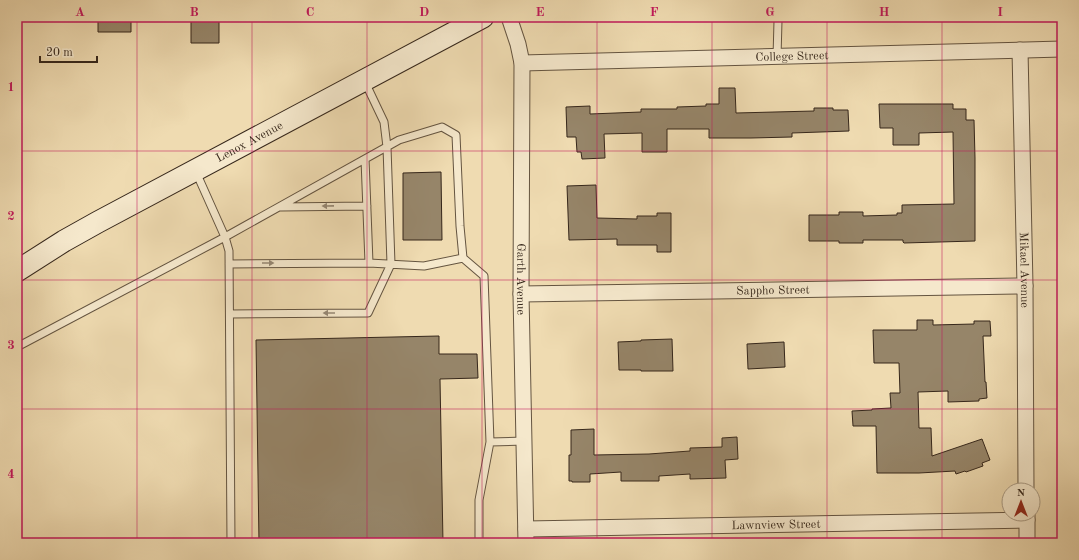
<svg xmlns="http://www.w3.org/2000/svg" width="1079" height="560" font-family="'Old Standard TT',serif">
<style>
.building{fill:#968569;stroke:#36271b}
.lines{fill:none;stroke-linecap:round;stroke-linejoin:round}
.lane-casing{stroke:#645440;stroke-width:9}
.street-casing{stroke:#645440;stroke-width:17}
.secondary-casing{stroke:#36271b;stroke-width:23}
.lane{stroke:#f5e8cc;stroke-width:7}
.street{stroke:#f5e8cc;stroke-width:15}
.secondary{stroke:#f5e8cc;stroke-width:21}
.oneway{fill:#968874}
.grid{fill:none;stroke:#c2185b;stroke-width:1;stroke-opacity:0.55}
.labels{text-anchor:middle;stroke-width:4;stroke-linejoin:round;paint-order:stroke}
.street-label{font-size:12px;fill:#36271b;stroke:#f5e8cc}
.neatline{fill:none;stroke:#c2185b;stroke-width:1.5}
.grid-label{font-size:13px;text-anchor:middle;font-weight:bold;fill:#c2185b}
</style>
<rect width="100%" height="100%" fill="#efdbb1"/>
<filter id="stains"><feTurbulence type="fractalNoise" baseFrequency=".005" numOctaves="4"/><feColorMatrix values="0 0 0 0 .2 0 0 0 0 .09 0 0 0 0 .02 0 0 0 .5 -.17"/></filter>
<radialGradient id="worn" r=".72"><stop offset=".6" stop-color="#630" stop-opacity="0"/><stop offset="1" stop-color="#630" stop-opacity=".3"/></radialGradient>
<path class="building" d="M98,17H131V32H98Z
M191,17H219V43H191Z
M719,88H735L736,113L814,111V108H833V110H848L849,131L792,133V137L751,138H709V129H667V152H642V133L604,134L605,158L582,159L581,152H577L576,137H567L566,107L590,106V114L641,112V109H677V107L706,106V104H719Z
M879,104H953V109H966V120H974L975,158V241L904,243L903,242V240H863V243H839V241H809V215H839V212H863V216L897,215V213H902V205L954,204L953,132L919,133V145H893V128H880Z
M441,172L442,240H403V173Z
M596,185L597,218L637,219V216H657V213H671V252H657V245H617V239L569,240L567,186Z
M917,320H933V325L974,324V321H990L991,336H983L985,382H986L987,398L979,399V401L948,402V391L918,392L919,428H931L932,456L982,439L990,460L982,463L983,466L966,472L965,471L956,474L955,471L919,473H877L876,426H853L852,411L872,410V409L891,408L890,393H900L899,363H874L873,330H917Z
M439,336V354H477L478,378L440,379L443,543H259L256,340Z
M672,339L673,371H641V370H619L618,342L641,341V340Z
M784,342L785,367L748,369L747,344Z
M594,429V455L649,454L690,451V448L722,447V438L737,437L738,459L725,460L726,478L690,479V474L659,476V481H621V472L590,474V482H572V481H569V455H571V430Z"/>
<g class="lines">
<defs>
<path id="lane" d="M777,57L778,21L777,17
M365,159L369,263
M196,172L225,237L229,251L231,543
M281,207L367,206
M229,264L369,263L424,266L463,258
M230,314L368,313L391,264L387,147L384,122L365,82
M17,347L225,237L399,140L442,127L456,135L460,226L463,258L484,276L490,442L479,500V543
M490,442L524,441"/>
<g id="street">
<path id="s1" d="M509,17L518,44L522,63L521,294L526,543"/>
<path id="s2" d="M1020,50L1025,286L1026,490"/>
<path id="s3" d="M522,63L1062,49"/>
<path id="s4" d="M521,294L1025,286"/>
<path d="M1027,514V543"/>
<path id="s5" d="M526,529L1027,520"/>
</g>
<g id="secondary">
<path id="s6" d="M17,271L64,241L98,222L483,17"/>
</g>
</defs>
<use href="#lane" class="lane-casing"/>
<use href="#street" class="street-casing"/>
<use href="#secondary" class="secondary-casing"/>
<use href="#lane" class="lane"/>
<use href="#street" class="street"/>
<use href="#secondary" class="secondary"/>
</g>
<defs><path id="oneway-solid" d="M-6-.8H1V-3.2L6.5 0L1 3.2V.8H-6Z"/></defs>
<g class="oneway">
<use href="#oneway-solid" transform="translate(328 206) rotate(179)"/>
<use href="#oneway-solid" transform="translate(268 263)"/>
<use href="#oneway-solid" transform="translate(329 313) rotate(180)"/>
</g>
<path class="grid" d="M137,17V543M252,17V543M367,17V543M482,17V543M597,17V543M712,17V543M827,17V543M942,17V543M17,151H1062M17,280H1062M17,409H1062"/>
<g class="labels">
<g class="street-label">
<text dy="4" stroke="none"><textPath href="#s3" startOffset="270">College Street</textPath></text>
<text dy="4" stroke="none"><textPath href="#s6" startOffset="266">Lenox Avenue</textPath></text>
<text dy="4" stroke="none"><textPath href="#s2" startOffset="220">Mikael Avenue</textPath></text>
<text dy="4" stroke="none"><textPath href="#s1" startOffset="264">Garth Avenue</textPath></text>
<text dy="4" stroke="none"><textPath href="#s4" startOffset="252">Sappho Street</textPath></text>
<text dy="4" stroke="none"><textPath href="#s5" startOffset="250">Lawnview Street</textPath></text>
</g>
</g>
<rect width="1079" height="560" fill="none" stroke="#efdbb1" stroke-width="44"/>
<g transform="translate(1021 502)"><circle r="19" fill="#f5e8cc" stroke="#a99b85"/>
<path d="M0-3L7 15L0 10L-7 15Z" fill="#8f2418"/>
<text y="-6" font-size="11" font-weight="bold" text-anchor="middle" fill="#36271b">N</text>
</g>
<path d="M40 56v6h57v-6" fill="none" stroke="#36271b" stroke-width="2"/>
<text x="46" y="56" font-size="12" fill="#36271b" stroke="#f5e8cc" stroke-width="3" paint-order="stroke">20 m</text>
<rect x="22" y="22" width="1035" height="516" class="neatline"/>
<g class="grid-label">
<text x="80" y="16">A</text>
<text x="194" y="16">B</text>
<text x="310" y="16">C</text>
<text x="424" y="16">D</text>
<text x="540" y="16">E</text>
<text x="654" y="16">F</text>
<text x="770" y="16">G</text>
<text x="884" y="16">H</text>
<text x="1000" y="16">I</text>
<text x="11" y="91">1</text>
<text x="11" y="220">2</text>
<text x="11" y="349">3</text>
<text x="11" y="478">4</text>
</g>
<rect width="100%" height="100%" filter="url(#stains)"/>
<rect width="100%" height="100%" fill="url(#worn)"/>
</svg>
